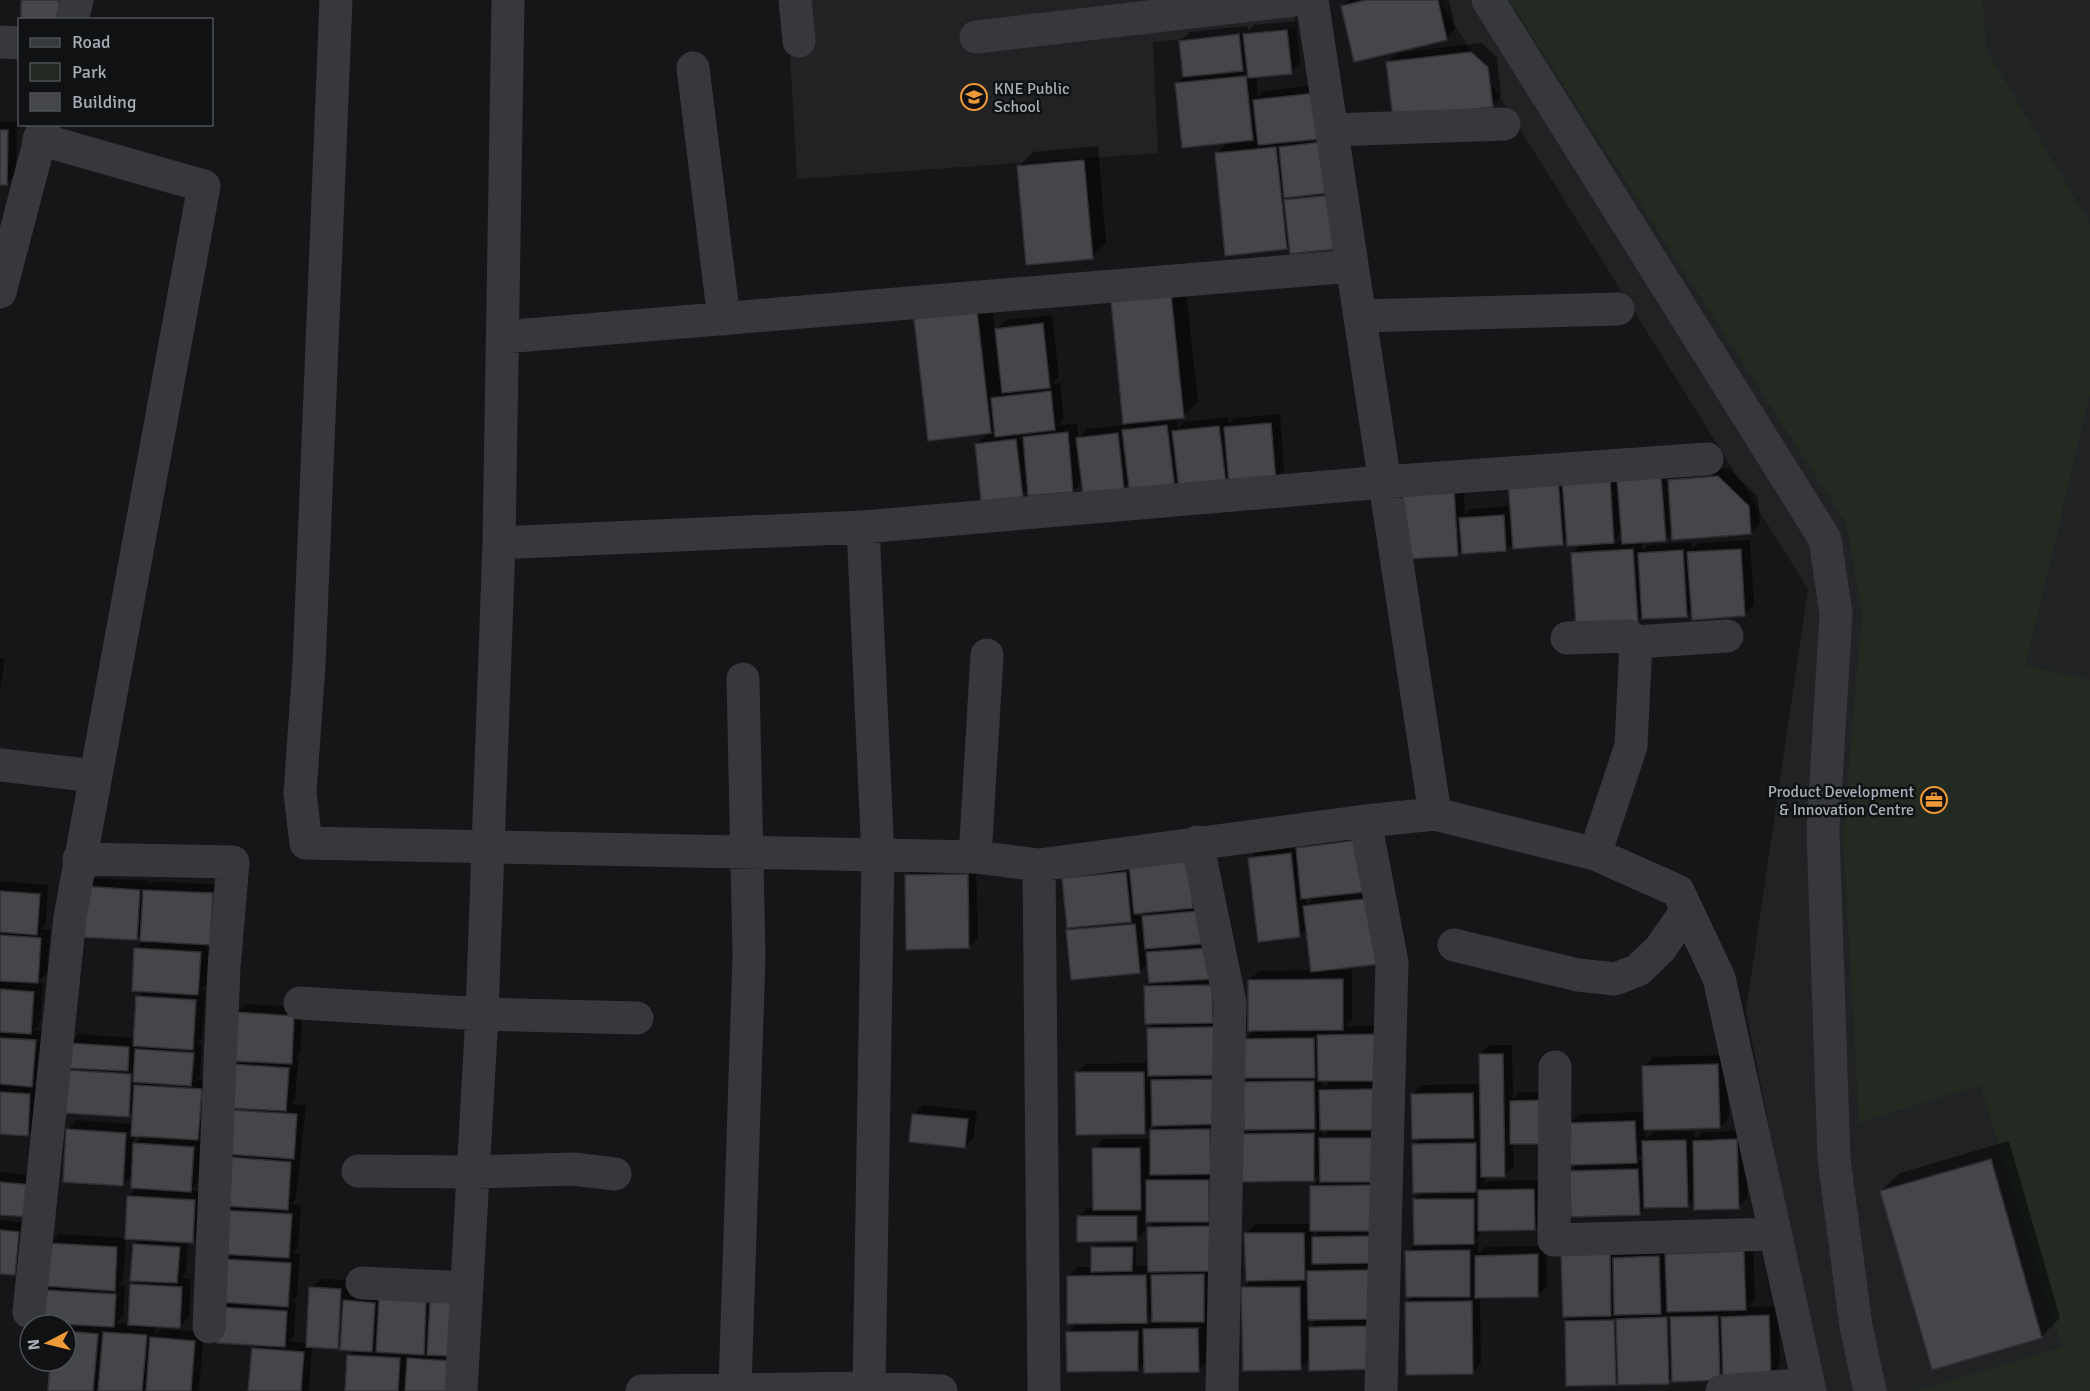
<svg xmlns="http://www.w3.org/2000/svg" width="2090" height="1391" font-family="Signika,sans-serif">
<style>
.built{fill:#212224}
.green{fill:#222a22}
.shadow{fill:#0007;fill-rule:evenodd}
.building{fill:#44464a;stroke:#2f3033;stroke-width:1.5}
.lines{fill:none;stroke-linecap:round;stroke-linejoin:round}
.minor{stroke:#36383c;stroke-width:33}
.labels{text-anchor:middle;stroke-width:5;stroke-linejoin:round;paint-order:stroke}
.poi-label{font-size:16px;fill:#a8aeb7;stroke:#101112;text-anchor:start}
</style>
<rect width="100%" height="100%" fill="#151617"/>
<path class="built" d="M787,0H1291L1296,28L1153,42L1158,153L797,179Z
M1439,0H2090V1391H1822L1746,1011L1808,589Z"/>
<path class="green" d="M1509,0H1983L1986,49L2090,224V394L2026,665L2090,680V1391H1916L2062,1347L1980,1085L1859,1123L1843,836L1862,613L1846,523Z"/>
<path class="shadow" d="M1349,0H1449L1455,29L1446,39L1342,7Z
M1296,21L1300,63L1291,72L1256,76L1258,97L1264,91L1324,84L1336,182L1286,248L1216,154L1229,141L1177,84L1184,76L1180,41L1190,32L1248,26V31L1254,25Z
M1481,43L1497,57L1501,96L1492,106L1388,62L1397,53Z
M0,122H17L16,174L7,183H0Z
M1098,146L1106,243L1092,257L1019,166L1033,152Z
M1185,281L1198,402L1184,416L1176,417L1178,428L1183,422L1228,417L1229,424L1235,418L1280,414L1284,470L1275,480L1229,477L1225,482L1174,488L1130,481L1123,488L1083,481L1073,491L1029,488L1022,495L977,444L989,432L916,319L991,298L995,332L1006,320L1052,315L1059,377L1052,384L1060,383L1064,419L1058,425L1077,424L1078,438L1087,429L1125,425L1112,302ZM996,427L997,434L988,435Z
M1670,467L1671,478L1679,471L1728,468L1758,497L1760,523L1750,533L1673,532L1665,540L1642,541V551L1649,545L1692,542V549L1698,543L1750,540L1754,605L1745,614L1693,609L1686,615H1644L1637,621L1573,553L1582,543L1568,539L1562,544L1514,542L1506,550L1463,549L1458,554L1408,558L1463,478L1465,514L1470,509L1512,506L1510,482ZM1622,532L1623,541L1613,542Z
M0,658L5,659L0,691Z
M1367,832L1381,890L1333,968V970H1352V1019L1345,1026L1394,1025L1382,1359L1311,1358L1300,1368L1243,1288L1251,1280L1246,1234L1255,1224H1312L1311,1187L1321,1177V1172L1313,1180L1243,1135L1250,1128L1244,1082L1250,1077L1245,1040L1255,1030L1249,980L1259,971L1313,970L1308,928L1300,935L1250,859L1259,849ZM1316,895L1307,905L1306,897ZM1323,1080H1332L1323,1088ZM1322,1129H1330L1323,1137ZM1313,1230H1321L1313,1238ZM1319,1318L1309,1328V1319Z
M1198,850L1221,976L1213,1311L1205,1319H1207L1208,1361L1198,1370L1145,1362L1137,1370L1068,1333L1078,1322L1068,1277L1078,1267H1093V1248L1097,1244L1136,1243V1266H1149V1227L1155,1221H1145V1230L1136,1240L1078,1217L1087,1208L1095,1207L1094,1149L1103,1139H1151V1131L1158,1124H1153L1144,1133L1076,1073L1086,1064L1149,1063L1148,1028L1154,1023L1146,987L1150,983L1149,962L1139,972L1068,931L1073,926L1063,879ZM1149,911L1145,915L1135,916L1139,912ZM1153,1314L1154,1320L1147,1326V1321Z
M976,865L978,938L968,947L906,876L916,866Z
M92,878L149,881V886L154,881L222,885L209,944L207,984L200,991H205L202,1039L197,1043L202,1044L200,1075L196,1079L210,1080L207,1129L198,1138H202L200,1181L190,1190L203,1191L201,1232L192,1241H188L186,1272L181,1278L191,1279L189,1317L179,1327L156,1325L155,1335L161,1329L204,1332L199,1391H49L52,1361H66V1325H59L61,1323L45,1291L50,1285L49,1244L59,1234L126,1238L123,1280L118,1285H125L123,1316L116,1323L129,1324L132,1285L137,1280L134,1245L141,1238L129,1197L138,1187L133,1174L122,1184L67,1130L76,1120L134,1124V1109L128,1116L65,1112L69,1044L79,1034L135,1038L137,997L144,990L136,948L145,939L142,933L137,939L80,935ZM134,1134L143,1135L134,1145Z
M0,881L48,885L46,924L41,929L50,930L47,973L37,982L43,983L40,1023L33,1030L44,1031L41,1076L32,1085H39L36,1125L27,1135L0,1133Z
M246,1004L303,1007L300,1053L295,1059H298L295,1100L290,1104L306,1105L296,1199L291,1204L301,1205L298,1247L292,1253L300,1254L297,1296L291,1302H296L294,1336L288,1341L307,1343L311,1288L320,1279L350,1280L349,1297L354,1292L435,1293L455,1391H347L349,1356L356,1349L342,1343L337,1348L312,1346L309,1391H250L253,1349L258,1344L219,1342L224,1259L230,1253H220L236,1013Z
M1490,1045H1512L1513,1100L1521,1092H1555L1513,1143L1514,1166L1504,1175L1485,1176V1185L1489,1181L1543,1180V1220L1534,1229L1483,1230L1475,1242H1478V1254L1485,1247L1546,1246L1547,1286L1538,1295L1480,1296L1481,1364L1472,1373L1406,1303L1413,1296L1407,1252L1415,1243L1414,1200L1423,1191L1414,1145L1421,1138L1413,1094L1422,1085L1481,1084L1480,1054Z
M1727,1055L1729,1118L1720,1127L1645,1128V1140L1653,1132L1695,1131V1140L1703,1132L1746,1131L1747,1198L1738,1207L1696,1198L1688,1205L1646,1207L1639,1214L1571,1171L1579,1163L1570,1123L1580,1114L1645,1112L1644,1067L1653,1057ZM1644,1154V1160H1637Z
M923,1105L977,1111L974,1137L965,1147L913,1115Z
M2009,1141L2060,1318L2041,1337L1881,1191L1900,1173Z
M0,1172L41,1176L0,1213Z
M0,1220L27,1223L24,1264L14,1274L0,1272Z
M1753,1242L1755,1300L1747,1307L1778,1306L1780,1365L1771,1374L1674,1377L1668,1382L1619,1379L1615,1383L1566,1321L1572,1315L1563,1254Z"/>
<path class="building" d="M21,0H59V20H21Z
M1366,0H1438L1447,40L1354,62L1341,6Z
M1287,30L1292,74L1248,78L1243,34Z
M1239,34L1243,71L1183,77L1179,41Z
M1471,52L1488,67L1493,107L1393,118L1386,62Z
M1246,76L1253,140L1182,148L1175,83Z
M1315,93L1320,139L1258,145L1253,100Z
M0,130H8L7,185H0Z
M1322,142L1328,193L1284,198L1279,147Z
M1276,147L1287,249L1225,256L1215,153Z
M1084,160L1093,259L1026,265L1017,166Z
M1331,195L1336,249L1290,254L1284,200Z
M1171,294L1184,418L1123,424L1111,301Z
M977,311L991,433L928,441L914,319Z
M1043,323L1050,388L1002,393L995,329Z
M1051,391L1055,430L995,437L991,398Z
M1271,423L1276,481L1229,485L1224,427Z
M1167,425L1175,489L1130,495L1122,430Z
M1219,426L1226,483L1179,489L1172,431Z
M1068,432L1073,492L1028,496L1023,437Z
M1118,433L1124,489L1083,494L1076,438Z
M1016,439L1023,497L981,501L975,444Z
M1661,476L1666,541L1622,544L1617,479Z
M1718,476L1749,506L1751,534L1672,540L1668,480Z
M1610,477L1614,543L1567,546L1562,480Z
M1558,478L1563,545L1513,549L1508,481Z
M1454,487L1458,556L1407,559L1402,490Z
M1504,515L1506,551L1462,554L1459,518Z
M1633,549L1638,623L1576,627L1571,553Z
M1741,549L1745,616L1692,620L1687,552Z
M1683,550L1687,617L1642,619L1638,553Z
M1358,840L1364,892L1301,899L1296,848Z
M1291,853L1300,937L1258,942L1248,858Z
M1189,858L1193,908L1134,914L1129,864Z
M1126,872L1131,922L1067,928L1062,878Z
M968,874L969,948L906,950L905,875Z
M81,886L140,890L137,940L78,937Z
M143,890L213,893L210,945L140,941Z
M0,891L40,894L37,935L0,932Z
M1372,898L1379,964L1311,972L1303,906Z
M1198,911L1201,944L1145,949L1142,916Z
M1135,924L1140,973L1071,980L1066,930Z
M0,935L41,938L38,983L0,981Z
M134,948L201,952L198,995L132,991Z
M1209,948L1211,979L1149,983L1146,952Z
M1343,979V1030L1248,1031V980Z
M1212,985L1213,1023L1145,1024L1144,986Z
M0,989L34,992L31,1034L0,1032Z
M136,996L196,1000L193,1050L133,1046Z
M235,1012L294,1016L292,1064L232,1061Z
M1214,1027L1215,1075L1148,1076L1147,1028Z
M1385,1034L1386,1081H1318L1317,1035Z
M0,1038L36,1040L32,1087L0,1084Z
M1314,1038L1315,1078H1244L1243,1039Z
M68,1043L129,1047L128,1071L66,1068Z
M135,1049L194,1053L191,1086L133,1082Z
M1479,1054H1503L1505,1177H1481Z
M231,1064L289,1068L286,1111L228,1108Z
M1718,1064L1720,1128L1644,1130L1642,1066Z
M66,1070L131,1074L129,1117L63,1113Z
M1075,1072H1144L1145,1134L1076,1135Z
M1219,1079L1220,1124L1152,1126L1151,1080Z
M1314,1081L1315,1129L1244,1130L1243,1082Z
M134,1085L202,1089L198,1140L131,1136Z
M1380,1089L1381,1130H1320L1319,1090Z
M0,1092L30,1094L28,1136L0,1134Z
M1473,1093L1474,1138L1412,1139L1411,1094Z
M1547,1100V1144H1510V1101Z
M230,1110L297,1114L294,1159L227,1154Z
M912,1114L968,1119L965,1148L909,1142Z
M1635,1121L1637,1163L1570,1165L1569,1123Z
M66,1129L126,1133L123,1186L63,1182Z
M1210,1129L1211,1174L1150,1175V1130Z
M1314,1133V1181L1242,1182L1241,1134Z
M1319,1138H1373L1374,1182H1320Z
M1737,1139L1739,1209L1694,1210L1693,1141Z
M1686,1140L1688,1207L1644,1208L1642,1141Z
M133,1143L194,1147L191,1192L131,1188Z
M1476,1143V1192L1413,1193L1412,1144Z
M1092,1148H1140L1141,1210H1093Z
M228,1157L291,1162L288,1210L225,1206Z
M1991,1159L2042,1338L1932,1370L1880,1191Z
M1638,1169L1640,1215L1571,1217L1569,1171Z
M1146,1180H1209V1222H1146Z
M0,1182L32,1185L30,1217L0,1215Z
M1377,1185V1231H1310V1186Z
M1534,1189L1535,1230L1478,1231V1190Z
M127,1196L195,1200L193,1243L125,1239Z
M1413,1199H1474V1244L1414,1245Z
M221,1210L292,1214L289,1258L219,1254Z
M1077,1216H1137V1241L1077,1242Z
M1211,1226L1212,1271L1148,1272L1147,1227Z
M0,1230L19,1232L15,1275L0,1274Z
M1244,1233H1304L1305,1280L1246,1281Z
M1369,1236L1370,1263L1312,1264V1237Z
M48,1243L117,1247L115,1291L45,1286Z
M133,1244L180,1247L177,1283L130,1281Z
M1091,1247H1133L1132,1271L1091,1272Z
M1470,1250V1297H1406L1405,1251Z
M1744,1251L1746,1310L1667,1312L1665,1254Z
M1610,1252L1611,1316L1563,1317L1561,1253Z
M1538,1254V1297L1475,1298V1256Z
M1659,1256L1661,1314L1614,1315L1613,1258Z
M222,1259L291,1263L288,1307L220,1302Z
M1369,1270L1370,1319L1308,1320L1307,1271Z
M1204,1274V1322H1152L1151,1275Z
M1146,1275L1147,1323L1067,1324V1276Z
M130,1284L182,1287L180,1328L128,1325Z
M309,1287L341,1289L338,1349L306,1347Z
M1241,1287H1300L1301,1370L1243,1371Z
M43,1290L116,1294L114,1327L42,1323Z
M379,1298L426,1302L424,1355L376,1352Z
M343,1300L375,1303L372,1352L340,1350Z
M430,1301L453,1302L450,1356L427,1355Z
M1472,1301L1473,1374L1406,1375L1405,1302Z
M219,1307L287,1311L285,1347L217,1343Z
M1769,1315L1771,1376L1723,1377L1721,1317Z
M1718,1316L1720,1380L1672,1382L1670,1317Z
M1667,1317L1669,1384L1618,1385L1616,1319Z
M1614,1320L1616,1385L1566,1386L1565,1321Z
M1372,1326L1373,1369L1309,1371V1327Z
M1198,1328L1199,1372L1144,1373L1143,1329Z
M66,1331L98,1334L93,1391H48L50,1361H66Z
M1138,1331V1371L1067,1372L1066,1332Z
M103,1332L147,1335L142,1391H98Z
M150,1337L195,1341L191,1391H146Z
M252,1348L304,1352L301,1391H248Z
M347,1355L400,1358L398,1391H345Z
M407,1358L452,1361L450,1391H405Z"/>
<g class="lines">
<path class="minor" d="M336,0L309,665L300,793L306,843L975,857L1039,865L1365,821L1435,814
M795,0L799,41
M1312,0L1435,814L1595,854L1678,891L1719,978L1810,1391
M1488,0L1825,539L1836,614L1823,831L1834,1159L1856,1326L1870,1391
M72,20L77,0
M976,37L1294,0
M0,42L20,43
M693,68L724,319
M1332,130L1504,124
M0,292L44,124
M1360,316L1618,309
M503,337L1352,266
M863,527L878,857L869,1388
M499,543L863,527L1384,482L1707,459
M1567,638L1629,636L1636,642L1631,746L1595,854
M1636,642L1727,636
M0,765L95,776
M1365,821L1392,962L1381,1391
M1197,842L1230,1003L1222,1391
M975,857L987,655
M79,859L233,862L224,968L209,1327
M1039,865L1044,1391
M1454,945L1578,975L1615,979L1638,970L1660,949L1687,910
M300,1003L482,1014L637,1018
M1555,1067L1554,1240L1775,1234
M358,1171L473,1172L572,1169L615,1174
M362,1283L467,1288
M29,1312L70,917L204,186L39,139
M735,1389L749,955L743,679
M461,1391L482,1014L499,543L508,0
M642,1391L869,1388L941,1391
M1722,1391L1808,1384"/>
</g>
<defs>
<symbol id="school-ring" viewBox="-11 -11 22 22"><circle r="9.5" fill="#101112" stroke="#ee9937" stroke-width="1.5"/><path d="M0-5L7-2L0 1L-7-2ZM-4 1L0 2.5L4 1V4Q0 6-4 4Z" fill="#ee9937"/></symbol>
<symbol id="office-ring" viewBox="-11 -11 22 22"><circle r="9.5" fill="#101112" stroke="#ee9937" stroke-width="1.5"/><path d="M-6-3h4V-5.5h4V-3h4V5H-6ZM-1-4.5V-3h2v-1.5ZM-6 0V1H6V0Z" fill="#ee9937"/></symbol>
</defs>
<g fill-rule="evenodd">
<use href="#school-ring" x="959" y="82" width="30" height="30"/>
<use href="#office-ring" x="1919" y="785" width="30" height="30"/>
</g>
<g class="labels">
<g class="poi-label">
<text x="994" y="94">KNE Public<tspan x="994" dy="18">School</tspan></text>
<text x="1914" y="797" text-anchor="end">Product Development<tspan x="1914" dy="18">&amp; Innovation Centre</tspan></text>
</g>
</g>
<rect x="18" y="18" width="195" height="108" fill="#101112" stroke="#4d5054" stroke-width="1.5"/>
<rect x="30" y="38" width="30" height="9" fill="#36383c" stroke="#4d5054" stroke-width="1.5"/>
<text x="72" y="48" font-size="18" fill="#a8aeb7">Road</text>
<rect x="30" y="63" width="30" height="18" fill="#222a22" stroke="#4d5054" stroke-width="1.5"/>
<text x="72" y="78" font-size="18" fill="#a8aeb7">Park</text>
<rect x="30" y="93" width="30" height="18" fill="#44464a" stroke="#4d5054" stroke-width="1.5"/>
<text x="72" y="108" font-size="18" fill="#a8aeb7">Building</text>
<g transform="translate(48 1343) rotate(263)"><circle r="28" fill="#101112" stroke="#4d5054" stroke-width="1.5"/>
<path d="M0-4.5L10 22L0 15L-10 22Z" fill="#ee9937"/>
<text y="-9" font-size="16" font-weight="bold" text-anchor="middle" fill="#a8aeb7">N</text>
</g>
</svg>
